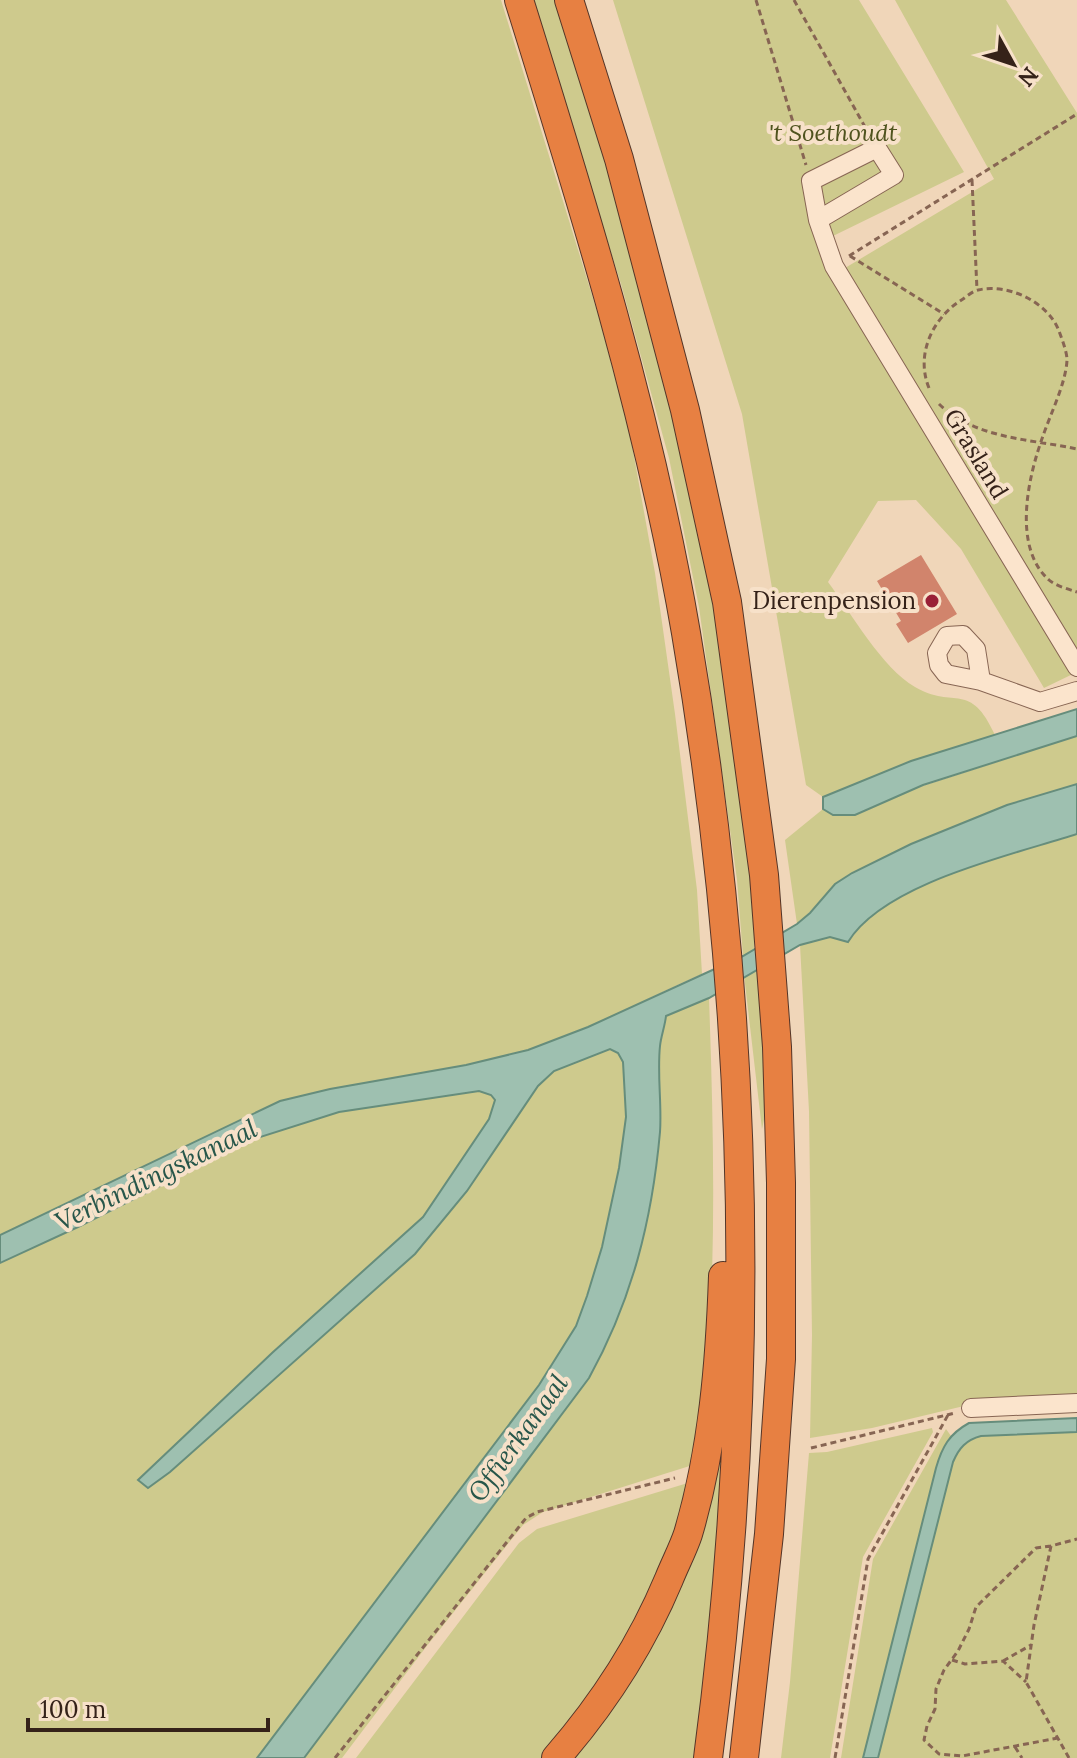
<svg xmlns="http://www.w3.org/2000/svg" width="1077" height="1758" font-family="Lora,serif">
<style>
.green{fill:#ceca8d}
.water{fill:#9ec0b0;stroke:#668d7c;stroke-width:2}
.building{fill:#d1846c}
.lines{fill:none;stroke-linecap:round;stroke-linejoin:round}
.minor-casing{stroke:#876553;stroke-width:20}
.highway-casing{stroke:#543528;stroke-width:30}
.path{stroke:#876553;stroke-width:3;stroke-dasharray:6 4;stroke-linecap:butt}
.minor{stroke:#fbe4cc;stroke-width:18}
.highway{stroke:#e78042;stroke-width:28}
.poi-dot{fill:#992037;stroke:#f7e1c9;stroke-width:3}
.labels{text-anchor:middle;stroke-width:8;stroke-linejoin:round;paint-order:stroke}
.park-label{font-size:24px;font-style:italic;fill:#4f531e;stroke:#f7e1c9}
.street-label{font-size:24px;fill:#352219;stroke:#f7e1c9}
.poi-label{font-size:24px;fill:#352219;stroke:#f7e1c9;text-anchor:end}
.water-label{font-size:26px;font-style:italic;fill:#27564a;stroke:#f7e1c9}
</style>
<rect width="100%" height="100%" fill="#f0d6b9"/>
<path class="green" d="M0,0H501L600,321L630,434L655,573L675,714L697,890L702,974C644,999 588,1032 527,1050C447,1074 362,1081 280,1101L0,1235Z
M531,0H558L621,201L688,459L717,606L754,866V949L743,956L737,880L699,607L669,458L621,284Z
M613,0H859L964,172L833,236L845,268L994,179L895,0H1006L1077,113V672L1044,688L961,549L916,500L878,501L828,582C851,613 882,668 915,687C955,710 970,680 995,735L911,761L823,797L806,785L742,414Z
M1077,736V784C1012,804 947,827 885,857C869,865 850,871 836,884C822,896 812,912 797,924L785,840L823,809L833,815Z
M1077,834V1394L989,1400L872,1428L810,1438L812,1335L809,1111L800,945L830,937L848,942C885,883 1012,855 1077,834Z
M766,965L765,1115L762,1129L744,975Z
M709,998C713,1112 716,1227 709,1342C707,1382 700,1423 696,1464L543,1512L523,1525L426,1647L342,1758H304L589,1378C632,1300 652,1221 660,1132C662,1104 657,1074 660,1046C661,1036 665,1026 666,1016Z
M610,1049L618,1053L623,1061L626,1117L619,1168L602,1247L587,1296L576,1326L539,1385L257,1758H0V1263L78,1227L251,1140L339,1112L480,1091L491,1095L495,1100L489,1119L423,1217L272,1353L139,1480L148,1488L170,1472L415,1254L467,1191L537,1086L554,1071Z
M728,1387L705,1680L693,1758H573L630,1682Z
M932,1428L933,1432L863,1557L830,1758H781L790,1682L809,1453L827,1452Z
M946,1429L951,1436L936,1468L863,1758H841L873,1559Z
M1077,1432V1758H878L953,1462C959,1448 966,1440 981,1436Z
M691,1482L656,1596L549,1758H356L519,1543L537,1529Z"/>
<path class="water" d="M1077,709V736L923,785L855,815H833L823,809V797L911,761Z
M1077,784V834C1012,855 884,883 848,942L830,937L800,945L709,998L666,1016C665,1026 661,1036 660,1046C657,1074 662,1104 660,1132C652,1221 632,1300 589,1378L304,1758H257L539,1385L576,1326L587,1296L602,1247L619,1168L626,1117L623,1062L618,1053L610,1049L554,1071L538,1086L467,1191L415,1254L170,1472L148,1488L138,1480L272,1353L423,1217L489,1119L495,1100L491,1095L479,1091L339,1112L251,1140L78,1227L0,1263V1235L280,1101L330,1089L466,1065L528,1050L588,1027L743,956L797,924L810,913L835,884L852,873L911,844L1007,805Z
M1077,1418V1432L981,1436C966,1440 959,1448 953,1462L878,1758H863L936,1468C942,1447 949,1434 969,1423Z"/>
<path class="building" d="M921,555L957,614L908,643L896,624L901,621L877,581Z"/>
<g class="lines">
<defs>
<path id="minor" d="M818,220L811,181L877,148L894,175L818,220L834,266L1077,667
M981,681L976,649L963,635L947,636L937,653L939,665L946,674L981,681L1040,702L1077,691
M971,1408L1077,1403"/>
<path id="highway" d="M519,0C584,208 649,417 686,633C750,1007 758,1381 708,1758
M569,0L619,159L685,410L727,602L764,875L777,1047L781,1183V1359L769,1534L744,1758
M556,1758C604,1703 641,1646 669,1579C675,1564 683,1549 688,1534C713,1450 720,1362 723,1276"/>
</defs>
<use href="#minor" class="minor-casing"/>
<use href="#highway" class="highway-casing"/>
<path class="path" d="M756,0L806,165
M794,0L869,134
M972,180L977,290
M849,256L1077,114
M850,256L944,314
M929,388C915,354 933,317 963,299C967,296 973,291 978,290C1008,283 1048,302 1059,331C1062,339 1067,352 1067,360C1066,383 1050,415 1043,436C1028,477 1012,547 1049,580C1056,586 1068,589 1077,592
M939,404C975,439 1031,439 1077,449
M811,1448L955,1413
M1051,1546L1036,1548L976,1607L969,1629L958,1651L944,1670L936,1689L935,1709L927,1726L924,1740L939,1754L962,1756L1058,1738
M952,1660L965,1664L1003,1661L1026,1682
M1003,1661L1031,1645
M1015,1747L1022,1758
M335,1758L526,1518L537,1512L675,1478
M835,1758L868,1559L948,1415
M1069,1758L1026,1682L1034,1625L1051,1546L1077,1539"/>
<use href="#minor" class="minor"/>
<use href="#highway" class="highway"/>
</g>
<circle class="poi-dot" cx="932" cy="601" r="8"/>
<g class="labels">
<g class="park-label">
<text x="833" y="141">'t Soethoudt</text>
</g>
<g class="street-label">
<text transform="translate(976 454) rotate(59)" y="8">Grasland</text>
</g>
<g class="poi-label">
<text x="916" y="609">Dierenpension</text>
</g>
<g class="water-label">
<text transform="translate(156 1175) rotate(-26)" y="9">Verbindingskanaal</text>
<text transform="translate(518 1438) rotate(-54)" y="9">Offierkanaal</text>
</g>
</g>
<g transform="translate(1013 64) rotate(130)" stroke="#f7e1c9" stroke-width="6" paint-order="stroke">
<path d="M0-6L14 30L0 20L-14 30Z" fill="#352219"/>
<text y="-12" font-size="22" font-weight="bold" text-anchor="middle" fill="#352219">N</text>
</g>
<path d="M28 1718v12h240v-12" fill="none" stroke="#352219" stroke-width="4"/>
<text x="40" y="1718" font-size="24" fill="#352219" stroke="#f7e1c9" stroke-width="6" paint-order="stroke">100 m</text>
</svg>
